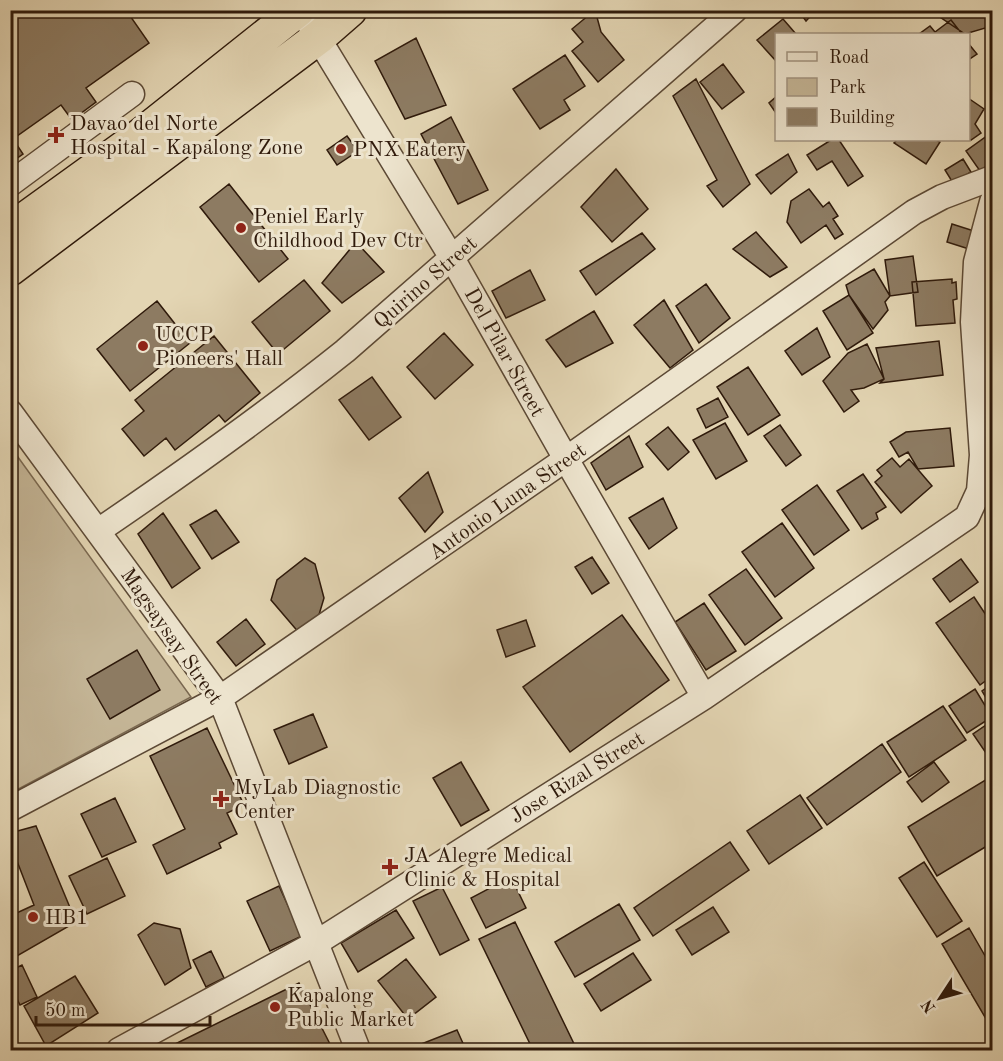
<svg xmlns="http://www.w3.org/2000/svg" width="1003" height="1061" font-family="'Old Standard TT',serif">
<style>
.green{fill:#c4b596;stroke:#7a6850;stroke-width:1.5}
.building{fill:#8d7b62;stroke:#2f1a0b;stroke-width:1.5}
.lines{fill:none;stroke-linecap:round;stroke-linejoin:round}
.minor-casing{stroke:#5c4935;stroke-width:27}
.highway-casing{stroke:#2f1a0b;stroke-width:36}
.minor{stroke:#ede4ce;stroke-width:24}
.highway{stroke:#e3d5b3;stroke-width:33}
.poi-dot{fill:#8f2418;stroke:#ede4ce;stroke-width:2}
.labels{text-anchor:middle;stroke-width:6;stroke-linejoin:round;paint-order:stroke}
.poi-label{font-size:21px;fill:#2f1a0b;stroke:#ede4ce;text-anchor:start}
.street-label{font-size:21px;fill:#2f1a0b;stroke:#ede4ce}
</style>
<rect width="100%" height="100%" fill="#e3d5b3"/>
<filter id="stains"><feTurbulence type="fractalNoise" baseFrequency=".00333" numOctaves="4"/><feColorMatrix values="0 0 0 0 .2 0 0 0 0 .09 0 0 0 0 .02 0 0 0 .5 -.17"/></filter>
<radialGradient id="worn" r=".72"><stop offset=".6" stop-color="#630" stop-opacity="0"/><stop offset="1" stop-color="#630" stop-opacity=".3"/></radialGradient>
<path class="green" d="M10,446L191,697L11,793H10Z"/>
<path class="building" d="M10,10H126L149,43L86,88L96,102L72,120L61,105L13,139L23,154L10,163Z
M595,10L601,32L624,60L598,82L572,51L583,42L572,29Z
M798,10H816L806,21Z
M937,10H992V35L985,28L965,34L937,15Z
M783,19L796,34H776V61L757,40Z
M951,20L962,34H919L930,26L935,32Z
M416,38L446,105L405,119L375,61Z
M992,39V67L990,66L986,42Z
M968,43L977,54L968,60Z
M565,55L585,86L564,100L570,110L540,129L513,89Z
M723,64L744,92L722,109L700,82Z
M696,79L750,184L723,207L707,186L717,180L673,96Z
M776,97V113L769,103Z
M968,98L984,109L975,124L981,133L971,140L968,138Z
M451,117L488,190L458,204L421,134Z
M991,133L992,136V162L980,171L966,151Z
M347,136L358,151L337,165L327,150Z
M831,140H839L863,176L848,186L832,161L817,170L807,155Z
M897,140H936L940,142L926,164L894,143Z
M788,154L797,172L771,194L756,175Z
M963,159L971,172L953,183L945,170Z
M616,169L648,209L612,242L581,207Z
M229,184L288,259L259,282L200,207Z
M809,189L823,207L829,202L838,216L833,219L843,234L835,239L826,225L801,243L787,222L791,201Z
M952,224L974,231L969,249L947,242Z
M756,232L787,267L770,277L733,249Z
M642,233L655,249L596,295L580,271Z
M356,242L384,272L342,303L322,283Z
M913,256L918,292L890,296L885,260Z
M874,269L890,296L885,302L888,310L873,329L849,295L846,285Z
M530,270L545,300L506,318L492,291Z
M952,279V283L956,282L957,299L953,300L955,323L916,326L912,282Z
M304,280L330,311L278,354L252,322Z
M706,284L730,318L699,343L676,306Z
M849,295L873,333L847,350L823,311Z
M664,300L693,350L670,368L634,325Z
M157,301L190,343L130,391L97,349Z
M594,311L613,343L566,367L546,340Z
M992,321V337H986L987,323Z
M817,328L830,357L802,375L785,351Z
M444,333L473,365L435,399L407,367Z
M214,336L260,393L225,422L219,415L175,450L166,438L144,456L122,429L144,411L135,400Z
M939,341L943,375L880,383L884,379L876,348Z
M867,344L884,379L864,388L851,390L859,401L844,412L823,381L848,353Z
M748,367L780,415L748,435L717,387Z
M372,377L401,417L369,440L339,400Z
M718,398L728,417L706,428L697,409Z
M725,423L747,461L716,479L693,440Z
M780,425L801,455L786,466L764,436Z
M668,427L689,452L668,470L646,444Z
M950,428L954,466L918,469L908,452L899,457L890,442L906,432Z
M629,436L643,467L606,490L591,463Z
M892,458L900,467L909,459L932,486L901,513L875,482L882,476L877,470Z
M428,472L443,512L425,532L399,498Z
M863,474L886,507L876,513L878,519L862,529L837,491Z
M817,485L849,530L814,555L782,510Z
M663,498L677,528L649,549L629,518Z
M216,510L239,542L212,559L190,525Z
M163,513L200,568L172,588L138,534Z
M782,523L814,568L775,597L742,552Z
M592,557L609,583L592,594L575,567Z
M305,558L315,564L324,598L318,618L300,634L271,600L277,580Z
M961,559L978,582L950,602L933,579Z
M746,569L782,618L745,645L709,595Z
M974,597L992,624V676L980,685L936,623Z
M704,603L736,651L706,670L675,622Z
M622,615L669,680L570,752L523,687Z
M246,619L265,644L236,666L217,642Z
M526,620L535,646L506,657L497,630Z
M137,650L160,690L110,719L87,679Z
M992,684V708L982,691Z
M975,689L992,717L967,733L949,706Z
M943,706L966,740L909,777L887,742Z
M313,714L327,747L289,764L274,730Z
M992,721V753L988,756L973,734Z
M207,728L244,805L227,813L237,834L219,843L221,848L167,874L153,845L185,829L150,756Z
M882,744L901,772L827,825L807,798Z
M461,762L489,810L461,826L433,778Z
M934,762L949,782L922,802L907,782Z
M992,776V843L937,876L908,827Z
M800,795L822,828L769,864L747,831Z
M115,798L136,842L102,857L81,814Z
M36,826L76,922L10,960V916L34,905L10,843V833Z
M730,842L749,870L653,936L634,908Z
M107,858L125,896L87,914L69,876Z
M924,862L962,921L937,937L899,878Z
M511,877L526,908L486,928L471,898Z
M279,886L302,936L270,951L247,901Z
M442,887L469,940L440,955L413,901Z
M619,904L640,940L575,977L555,942Z
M713,907L729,932L692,955L676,930Z
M396,910L414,938L358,972L341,943Z
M515,922L577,1050H533L479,939Z
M154,923L180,929L191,968L165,985L138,935Z
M969,928L992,968V1029L942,944Z
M211,951L224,978L206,987L193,960Z
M633,953L651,980L601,1011L584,984Z
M406,959L436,997L408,1019L378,981Z
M22,965L37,997L20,1005L10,984V971Z
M75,976L98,1013L46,1046L24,1006Z
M299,983L333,1050H163Z
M457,1030L466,1050H406Z"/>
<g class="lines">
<defs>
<path id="minor" d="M309,23L452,258L566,459L704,697
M10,184L132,94
M10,412L220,698L358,1050
M98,531C182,474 265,415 345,351L735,10
M10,809L220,698L566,459L914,212L942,197L992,178
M119,1050L316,943L704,697L967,517L979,491L982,455L973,322L976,262L992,202"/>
<path id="highway" d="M10,230L136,139L298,10
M10,269L319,37L350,10"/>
</defs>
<use href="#minor" class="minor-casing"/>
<use href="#highway" class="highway-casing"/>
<use href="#minor" class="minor"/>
<use href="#highway" class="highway"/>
</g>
<g class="poi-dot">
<path d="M53 126h6v6h6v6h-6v6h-6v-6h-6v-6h6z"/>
<circle cx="341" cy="149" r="6"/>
<circle cx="241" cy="228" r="6"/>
<circle cx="143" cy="346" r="6"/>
<path d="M218 790h6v6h6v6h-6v6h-6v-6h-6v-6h6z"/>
<path d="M387 858h6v6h6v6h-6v6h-6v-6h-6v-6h6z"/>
<circle cx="33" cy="917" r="6"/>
<circle cx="275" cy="1007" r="6"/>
</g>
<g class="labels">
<g class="poi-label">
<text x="70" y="130">Davao del Norte<tspan x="70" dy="24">Hospital - Kapalong Zone</tspan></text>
<text x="353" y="156">PNX Eatery</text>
<text x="253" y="223">Peniel Early<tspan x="253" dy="24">Childhood Dev Ctr</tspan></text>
<text x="155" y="341">UCCP<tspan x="155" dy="24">Pioneers' Hall</tspan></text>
<text x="234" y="794">MyLab Diagnostic<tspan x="234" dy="24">Center</tspan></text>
<text x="404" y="862">JA Alegre Medical<tspan x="404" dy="24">Clinic &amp; Hospital</tspan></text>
<text x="45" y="924">HB1</text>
<text x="287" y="1002">Kapalong<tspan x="287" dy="24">Public Market</tspan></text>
</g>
<g class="street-label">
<text transform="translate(425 282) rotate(-41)" y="7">Quirino Street</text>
<text transform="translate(505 352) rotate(61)" y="7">Del Pilar Street</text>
<text transform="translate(507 501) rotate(-35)" y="7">Antonio Luna Street</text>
<text transform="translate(172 636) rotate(55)" y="7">Magsaysay Street</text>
<text transform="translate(577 777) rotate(-32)" y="7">Jose Rizal Street</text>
</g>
</g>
<rect width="1003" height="1061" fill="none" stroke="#e3d5b3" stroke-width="36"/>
<rect x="12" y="12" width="979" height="1037" fill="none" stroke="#2f1a0b" stroke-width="3"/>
<rect x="18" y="18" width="967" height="1025" fill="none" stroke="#2f1a0b" stroke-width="1.5"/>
<rect x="775" y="33" width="195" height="108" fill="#ede4ce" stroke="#a19380" stroke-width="1.5"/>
<rect x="787" y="52" width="30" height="9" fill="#ede4ce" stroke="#a19380" stroke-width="1.5"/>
<text x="829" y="63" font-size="18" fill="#2f1a0b">Road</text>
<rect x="787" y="78" width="30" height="18" fill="#c4b596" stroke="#a19380" stroke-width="1.5"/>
<text x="829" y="93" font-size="18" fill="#2f1a0b">Park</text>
<rect x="787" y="108" width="30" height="18" fill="#8d7b62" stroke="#a19380" stroke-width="1.5"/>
<text x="829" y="123" font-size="18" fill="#2f1a0b">Building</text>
<g transform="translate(940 998) rotate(234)" stroke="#ede4ce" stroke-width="4.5" paint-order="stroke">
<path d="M0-4.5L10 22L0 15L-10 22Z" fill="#2f1a0b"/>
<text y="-9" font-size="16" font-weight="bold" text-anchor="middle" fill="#2f1a0b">N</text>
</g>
<path d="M36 1016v9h174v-9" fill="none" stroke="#2f1a0b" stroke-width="3"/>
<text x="45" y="1016" font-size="18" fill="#2f1a0b" stroke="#ede4ce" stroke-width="4.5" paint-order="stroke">50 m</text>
<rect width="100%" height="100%" filter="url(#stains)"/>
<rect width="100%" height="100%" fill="url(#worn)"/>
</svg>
